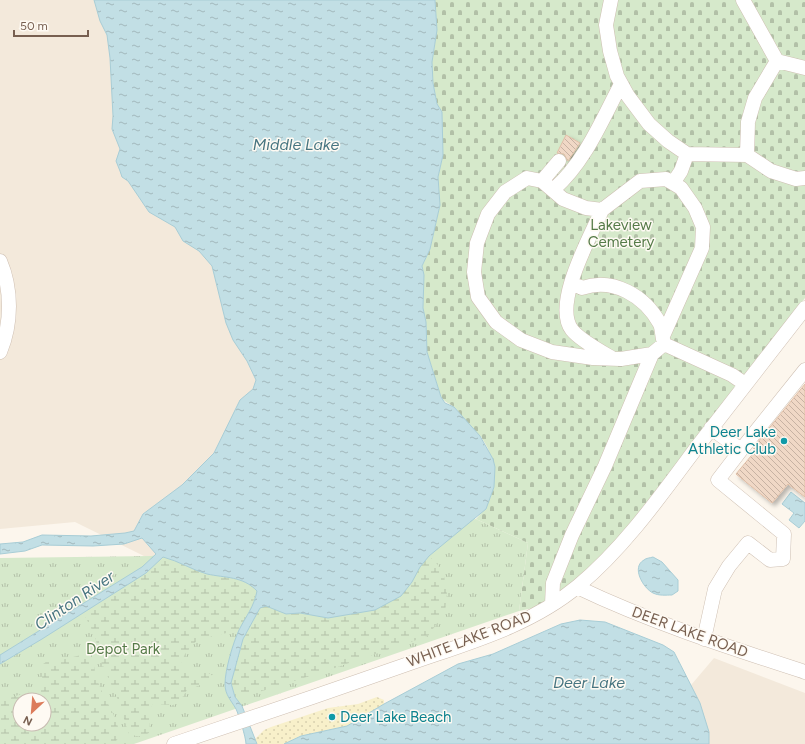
<svg xmlns="http://www.w3.org/2000/svg" width="805" height="744" font-family="Figtree,sans-serif">
<style>
.residential{fill:#f3e9db}
.grass{fill:url(#grass-tufts);fill-rule:evenodd}
.wetland{fill:url(#wetland-marsh);fill-rule:evenodd}
.sand{fill:url(#sand-dots)}
.cemetery{fill:url(#cemetery-stones)}
.water{fill:url(#water-ripples);stroke:#a8cdd6}
.building{fill:url(#building-back-hatch);stroke:#e1bfa7;filter:url(#shadow)}
.lines{fill:none;stroke-linecap:round;stroke-linejoin:round}
.minor-casing{stroke:#cebfb2;stroke-width:15}
.minor{stroke:#fff;stroke-width:14}
.culture-dot{fill:#0f9aa8;stroke:#fefaf3;stroke-width:1.5}
.labels{text-anchor:middle;stroke-width:3;stroke-linejoin:round;paint-order:stroke}
.park-label{font-size:15px;fill:#557b48;stroke:#fefaf3}
.culture-label{font-size:15px;fill:#0d838f;stroke:#fefaf3;text-anchor:end}
.street-label{font-size:15px;fill:#775f50;stroke:#fefaf3}
.water-label{font-size:16px;font-style:italic;fill:#477581;stroke:#fefaf3}
</style>
<defs>
<pattern id="grass-tufts" width="24" height="20" patternUnits="userSpaceOnUse"><rect width="24" height="20" fill="#d6e9cb"/><path d="M3 7l-1-3M5 7V3M7 7l1-3M15 17l-1-3M17 17v-4M19 17l1-3" fill="none" stroke="#b2c0a7"/></pattern>
<pattern id="wetland-marsh" width="20" height="14" patternUnits="userSpaceOnUse"><rect width="20" height="14" fill="#d6e9cb"/><path d="M1 5h8M5 5V1M11 12h8M15 12V8" fill="none" stroke="#b2c0a7"/></pattern>
<pattern id="sand-dots" width="8" height="8" patternUnits="userSpaceOnUse"><rect width="8" height="8" fill="#f8f0ca"/><path d="M2 2h.1M6 6h.1" fill="none" stroke="#d8d0af" stroke-width="1.8" stroke-linecap="round"/></pattern>
<pattern id="cemetery-stones" width="16" height="16" patternUnits="userSpaceOnUse"><rect width="16" height="16" fill="#d6e9cb"/><path d="M2 7V4a2 2 0 0 1 4 0v3zM10 15v-3a2 2 0 0 1 4 0v3z" fill="#b2c0a7"/></pattern>
<pattern id="water-ripples" width="26" height="14" patternUnits="userSpaceOnUse"><rect width="26" height="14" fill="#c2dfe5"/><path d="M2 4q2-2 4 0t4 0M15 11q2-2 4 0t4 0" fill="none" stroke="#a2b8bc"/></pattern>
<pattern id="building-back-hatch" width="6" height="6" patternUnits="userSpaceOnUse"><rect width="6" height="6" fill="#f0d8c6"/><path d="M-1 5l2 2M0 0l6 6M5-1l2 2" fill="none" stroke="#c7b2a3"/></pattern>
<filter id="shadow"><feDropShadow dx="3" dy="3" stdDeviation="2" flood-color="#0004"/></filter>
</defs>
<rect width="100%" height="100%" fill="#fcf6ed"/>
<path class="residential" d="M0,0H210L338,401L273,542L150,559L75,522L0,529Z
M714,658L805,693V744H641Z"/>
<path class="grass" d="M476,519L528,543L519,611L134,744H0V558L151,556ZM20,700H44V724H20Z"/>
<path class="wetland" d="M429,556L437,564L444,576L447,594L445,612L428,636L326,671L249,695L235,697L231,683L241,643L260,608L266,606L283,613H300L328,618L375,610L401,596L412,582L420,567Z
M163,557C179,561 192,570 207,574C218,577 254,578 256,593L249,614L239,630L197,640L185,654L180,665V670C188,676 198,673 207,672L213,676L209,682L187,690L180,701L173,705L153,704C148,713 151,722 149,733C141,737 137,737 129,734L118,700L100,659L95,636L83,612L146,573Z
M89,653C96,665 93,668 97,679C103,699 117,714 120,736L116,741L105,744H0V701L37,689L42,680L43,664L51,659L61,660ZM20,700H44V724H20Z"/>
<path class="sand" d="M377,697L384,700V704L347,726L301,736L284,744H257L255,739L264,730L271,727L328,708L358,704Z"/>
<path class="cemetery" d="M435,0H805V298L628,526L597,562L564,591L538,607L519,611L528,543L476,519C498,497 500,466 483,440C480,434 473,430 468,425C464,420 460,413 455,408C450,403 445,403 441,397L427,352L426,322L423,309L424,275L422,266L430,249L440,205L438,177L443,155L442,112L437,104L433,83L432,62L437,30Z"/>
<path class="water" d="M94,0H435L437,30L432,62L433,83L437,104L442,112L443,155L438,177L440,205L430,249L422,266L424,275L423,308L426,322L427,352L441,397L445,403L454,407L480,436L493,459L495,467L494,487L486,509L429,556L420,567L412,582L401,596L375,610L328,618L300,613L286,614L266,606L260,608L243,639L231,683L235,697L242,706L257,744H246C246,738 239,715 236,709C231,700 225,695 225,684C225,670 233,643 239,630C246,616 254,607 257,591C243,576 225,578 207,574C192,570 179,561 163,557L146,573L42,639L0,664V655L142,567L156,554L142,538L124,544L93,546L42,545L25,551L0,554V544L23,542L42,535L91,536L125,533L134,531L143,514L182,485L214,453L240,400L253,389L256,380L247,361L233,340L226,323L212,266L199,251L183,241L175,227L149,212L128,181L122,177L120,171L116,161L120,149L112,129L113,116L110,58L107,35L100,21Z
M791,492L805,503V521L799,528L789,520L794,513L782,504Z
M653,557L662,562L678,580V591L672,595C666,595 659,596 653,593C643,588 631,567 644,560C646,558 650,558 653,557Z
M580,620L605,622L663,645L674,652L700,703L709,732V744H284L301,736L347,726L384,704L458,664L493,654L561,624Z"/>
<path class="building" d="M566,135L580,143L568,161L564,154L557,153Z
M805,384V497L788,484L772,503L736,474L756,450L753,448Z"/>
<g class="lines">
<defs>
<path id="minor" d="M611,0L606,25L610,51L617,76L628,96L649,124L668,141L687,154L747,155L771,171L796,179L805,178
M743,0L777,61L805,68
M747,155L748,122L755,98L777,61
M542,181L559,161
M673,183L681,171L687,154
M554,189C585,162 602,120 621,84
M602,210C591,236 552,304 572,330C580,340 600,351 612,358
M0,261C12,289 12,323 0,352
M572,283L582,288C613,277 645,296 660,324C662,328 662,335 663,339
M663,336L702,248L703,227L695,208L681,188L666,179L640,181L602,210L586,208L563,199L542,181L527,178L505,192L488,214L477,243L474,272L478,297L496,322L521,340L552,352L593,358L621,359L652,354L664,344
M664,344L732,375L745,384
M711,428L741,450L805,370
M577,587C650,622 728,647 805,672
M552,604L553,583L572,535L605,466L652,354
M704,639L715,589L729,566L748,543L770,560L783,559L784,534L718,480L741,450
M174,744C252,718 328,692 405,665C464,644 529,627 578,586C624,548 662,494 697,447C733,400 769,354 805,308"/>
</defs>
<use href="#minor" class="minor-casing"/>
<use href="#minor" class="minor"/>
</g>
<g class="culture-dot">
<circle cx="784" cy="441" r="4"/>
<circle cx="332" cy="717" r="4"/>
</g>
<g class="labels">
<g class="park-label">
<text x="621" y="230">Lakeview<tspan x="621" dy="17">Cemetery</tspan></text>
<text x="123" y="654">Depot Park</text>
</g>
<g class="culture-label">
<text x="776" y="437">Deer Lake<tspan x="776" dy="17">Athletic Club</tspan></text>
<text x="340" y="722" text-anchor="start">Deer Lake Beach</text>
</g>
<g class="street-label">
<text transform="translate(690 632) rotate(20)" y="5">DEER LAKE ROAD</text>
<text transform="translate(469 639) rotate(-21)" y="5">WHITE LAKE ROAD</text>
</g>
<g class="water-label">
<text x="296" y="150">Middle Lake</text>
<text transform="translate(74 600) rotate(-34)" y="6">Clinton River</text>
<text x="589" y="688">Deer Lake</text>
</g>
</g>
<g transform="translate(32 712) rotate(206)"><circle r="19" fill="#fefaf3" stroke="#c8bcb2"/>
<path d="M0-3L7 15L0 10L-7 15Z" fill="#dc7c5b"/>
<text y="-6" font-size="11" font-weight="bold" text-anchor="middle" fill="#775f50">N</text>
</g>
<path d="M14 30v6h74v-6" fill="none" stroke="#775f50" stroke-width="2"/>
<text x="20" y="30" font-size="12" fill="#775f50" stroke="#fefaf3" stroke-width="3" paint-order="stroke">50 m</text>
</svg>
